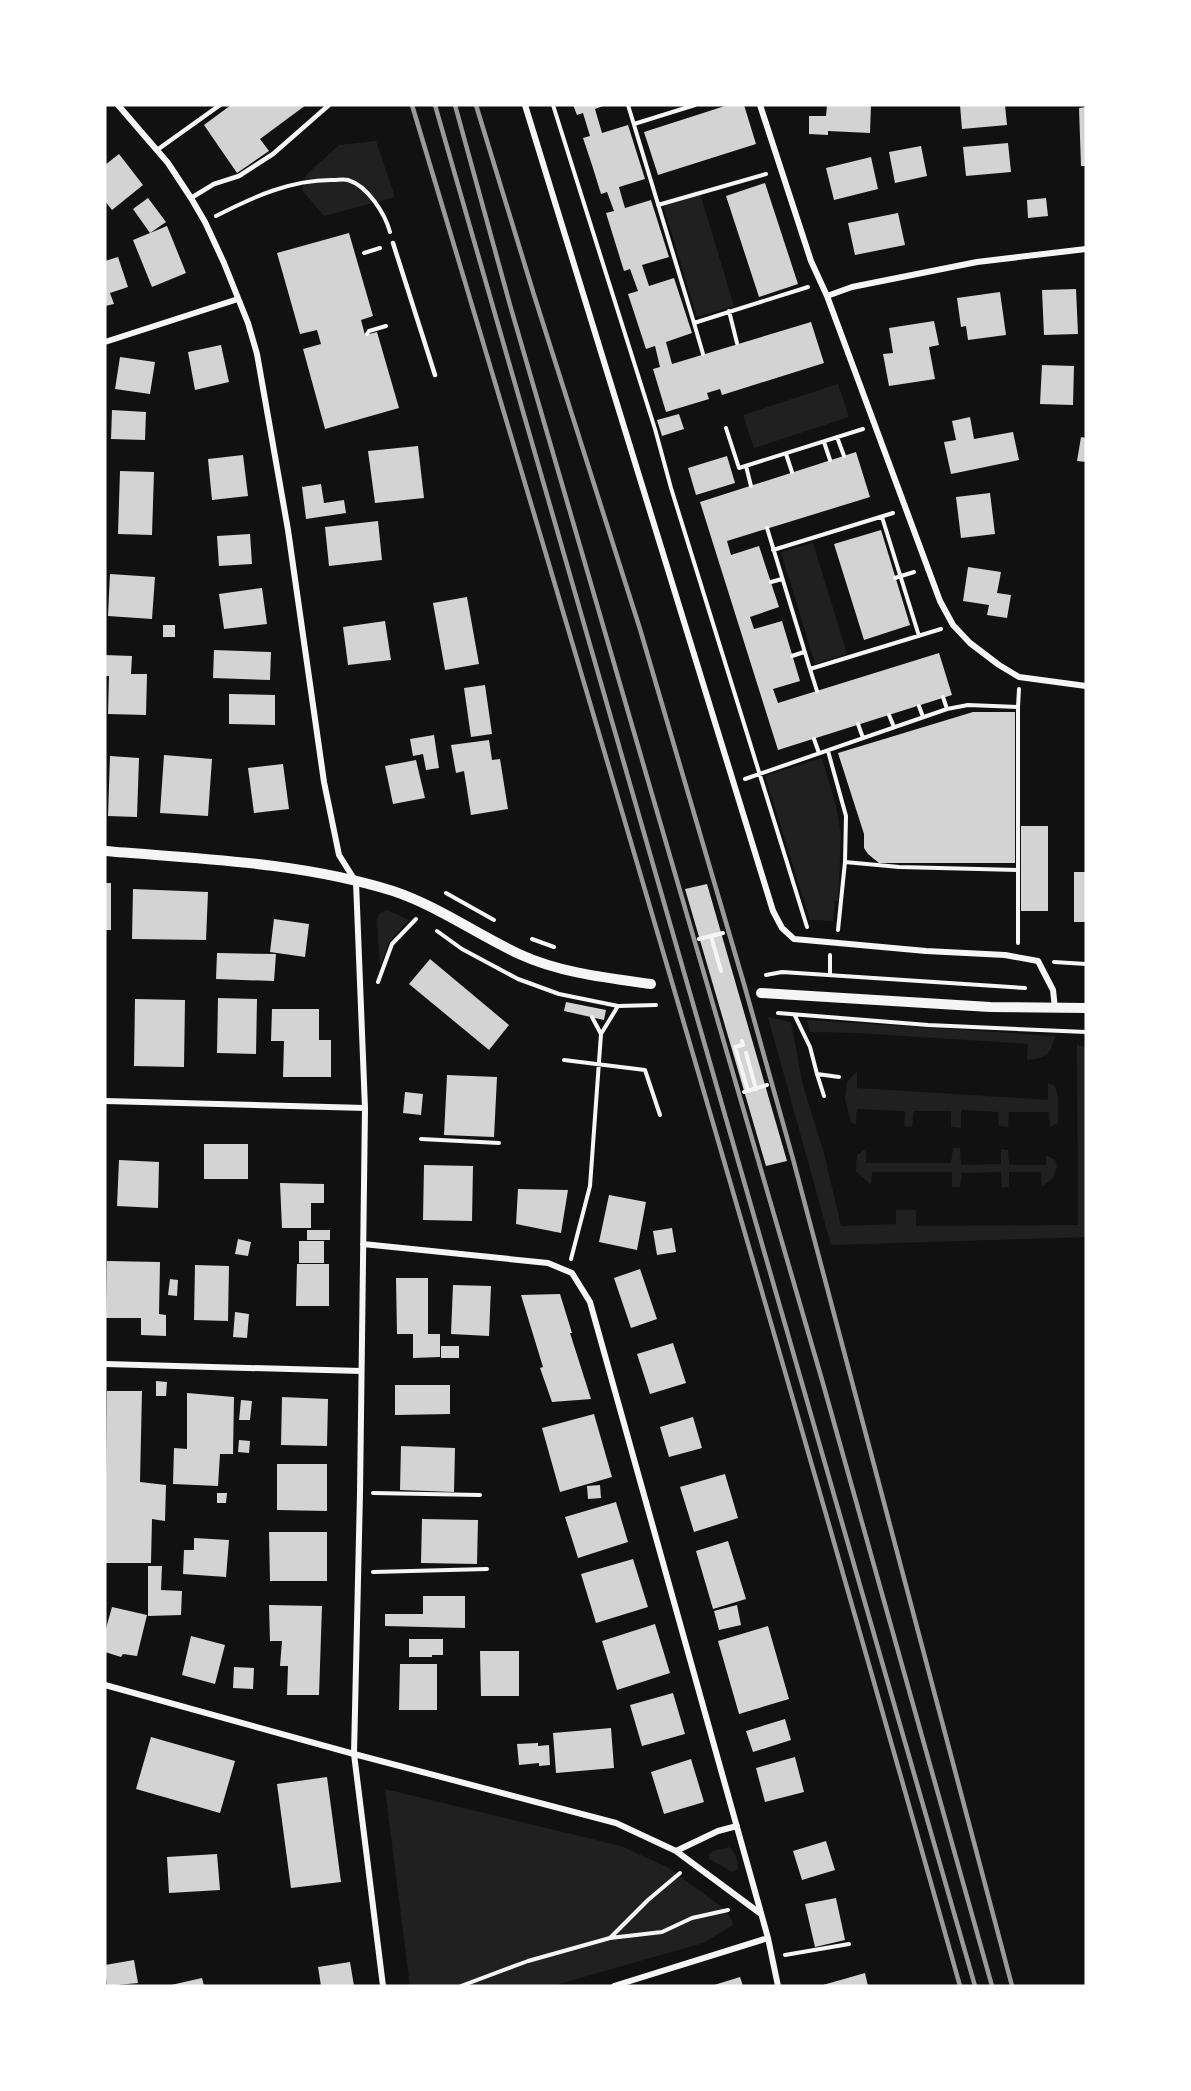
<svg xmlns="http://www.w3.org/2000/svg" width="1191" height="2091" font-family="'Golos Text',sans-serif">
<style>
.green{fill:#202020}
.building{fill:#d3d3d3}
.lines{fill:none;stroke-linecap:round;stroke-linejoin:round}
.path{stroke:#f5f5f5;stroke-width:4}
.service{stroke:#f5f5f5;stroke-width:4.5}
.minor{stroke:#f5f5f5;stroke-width:6}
.tertiary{stroke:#f5f5f5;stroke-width:10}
.rail{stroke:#9a9a9a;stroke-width:4.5}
</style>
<rect width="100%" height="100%" fill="#111"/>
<path class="green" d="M376,141L395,197L324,216L302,190L306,175L339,145Z
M699,190L734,306L697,317L662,201Z
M838,384L849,417L754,448L743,415Z
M813,543L847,654L815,664L781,552Z
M822,758L836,806L841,834L838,901H835L833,921L810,920L765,776Z
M387,910L409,920L389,942L380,967L377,921L378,915Z
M768,1017L791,1022L803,1086L824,1153L841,1226L896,1224V1210H916V1226L1078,1225L1077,1044L1086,1048V1237L831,1245Z
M807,1020L1055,1036C1050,1055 1047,1058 1027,1060L1028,1044L857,1033L810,1032Z
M857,1071V1088L1048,1100V1083L1055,1086L1058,1098V1123L1050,1127L1049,1112H1009L1008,1127L999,1126L998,1112L961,1110V1128L951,1127V1111H914L912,1127L904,1126L905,1111L857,1109L856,1125L851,1122L845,1099L847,1082Z
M953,1148H960L961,1165L1001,1164V1149L1008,1150L1009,1165H1046V1155L1055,1160L1057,1166L1053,1178L1042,1187L1041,1172H1009V1187L1002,1188L1001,1172L962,1173L960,1187H952V1172H872L871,1185L856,1171L857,1155L866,1149V1163H951Z
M385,1789L621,1846L669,1868L723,1908L731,1918L733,1925L703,1943L552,1986H410Z
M729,1847C735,1852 738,1861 738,1869L732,1872L709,1859V1855L713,1851Z"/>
<path class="building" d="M231,105H306L260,139L269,151L237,173L204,125Z
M573,105H606L595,109L602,133L628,125L645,179L619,187L622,198L625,208L651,200L669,257L642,265L649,286L674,278L692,333L666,342L672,364L811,322L824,363L722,395L720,389L707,393L709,399L666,412L653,369L660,367L655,346L646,349L628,294L638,291L630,269L624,271L606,213L614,211L607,192L601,194L592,165L583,138L590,136L583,113L577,115Z
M728,105H744L756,144L658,175L644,132Z
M827,105H871L870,133L828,131V135L809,134V116H826Z
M960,105H1005L1007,125L962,129Z
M1086,107V166H1081L1079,108Z
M1008,143L1011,172L966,176L963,147Z
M921,146L927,176L895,183L889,152Z
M119,154L143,185L112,210L105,201V165Z
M871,157L878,189L834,200L826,168Z
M765,183L798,284L759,297L726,196Z
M148,198L166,222L150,233L133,209Z
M1046,198L1048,216L1028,218L1027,200Z
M898,213L905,245L855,255L848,223Z
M167,226L186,273L152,287L133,240Z
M349,233L373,316L361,320L365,335L377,332L399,408L325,429L303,349L321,344L317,330L300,334L277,253Z
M118,257L128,287L110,293L114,304L105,306V261Z
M1076,289L1078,334L1044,335L1042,290Z
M1000,292L1006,335L968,340L966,326L961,327L957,298Z
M934,321L939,345L929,347L935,379L889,386L883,354L893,353L889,328Z
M221,345L229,382L195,390L188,352Z
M120,357L155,362L150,394L115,389Z
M1042,365L1074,366L1073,405L1040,404Z
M112,410L146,412L145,440L111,439Z
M679,414L684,429L662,436L657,420Z
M970,417L974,439L1013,432L1019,460L951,474L944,442L956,440L952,421Z
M1081,437L1086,438V462L1077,461Z
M418,446L424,498L375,503L368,451Z
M856,452L870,497L727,541L731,555L759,546L779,607L750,617L754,629L782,621L800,681L773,689L778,703L939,653L952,695L778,750L700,502Z
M243,455L248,496L212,500L208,459Z
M727,456L735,483L696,495L688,468Z
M120,471L154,472L152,535L118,534Z
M321,484L324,503L344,500L346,513L306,519L302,487Z
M990,493L995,534L961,538L956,497Z
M378,521L382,560L329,566L325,527Z
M881,530L910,625L864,640L834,544Z
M250,534L252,564L219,566L217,536Z
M968,567L1001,572L997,593L1011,595L1007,618L987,615L989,605L963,601Z
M110,574L155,577L152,619L108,616Z
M262,588L267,624L224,629L219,594Z
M467,597L479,664L445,670L433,603Z
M385,621L391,660L348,665L343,627Z
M163,625H175V637H163Z
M214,650L271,652L270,680L213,678Z
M105,655L132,656L131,674H147L146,715L108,714L109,676H105Z
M485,685L492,734L471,737L464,688Z
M229,694L275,695V725L229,724Z
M973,712H1015V863H879L868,854L864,848V834L838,753Z
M434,735L439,768L426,770L423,754L413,756L410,739Z
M489,740L492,760L500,759L508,809L471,815L464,771L456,773L451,745Z
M164,755L212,759L208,816L160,813Z
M110,756L139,758L137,817L108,816Z
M416,760L425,798L393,804L385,766Z
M283,764L289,809L254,813L248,768Z
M1021,826H1048V911H1021Z
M1074,872H1086V922H1074Z
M105,883H111V930H105Z
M707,884L787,1161L766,1166L685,889Z
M133,889L208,892L206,940L132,939Z
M274,919L309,924L305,957L270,952Z
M217,953L276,954L274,981L216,979Z
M430,959L509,1025L489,1050L409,984Z
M218,998L257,999L256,1054L217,1053Z
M135,999L185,1000L184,1067L134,1066Z
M566,1002L606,1010L604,1020L564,1011Z
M272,1009H319V1040H331V1077H283L284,1041H271Z
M447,1075L497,1077L494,1137L444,1135Z
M405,1092L423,1094L421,1115L403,1113Z
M204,1144H248V1179H204Z
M119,1160L159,1162L158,1208L117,1206Z
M424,1165L473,1166L472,1221L423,1220Z
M280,1183L324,1184V1203H311V1228H282Z
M518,1189L568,1190L561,1233L516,1224Z
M609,1195L646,1202L637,1250L599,1242Z
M672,1228L676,1252L657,1255L653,1231Z
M307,1230H330V1240H307Z
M238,1239L251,1242L248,1256L235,1254Z
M299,1241H324V1263H299Z
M107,1261L160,1262L159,1314L166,1315V1336L141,1335V1318H106Z
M297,1264H329V1306H296Z
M195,1265L229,1266L228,1321L194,1320Z
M640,1269L657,1319L631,1328L614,1278Z
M396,1278H428V1334H440V1357L413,1358V1334H397Z
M170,1279L178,1280L177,1296L168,1295Z
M453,1285L491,1286L489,1336L451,1334Z
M560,1294L572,1333H570L591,1399L552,1402L540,1368L543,1367L521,1295Z
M235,1312L249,1314L247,1338L233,1337Z
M673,1343L686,1383L650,1394L637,1354Z
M441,1346H459V1358H441Z
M156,1381L167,1382L166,1396H156Z
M395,1385H450V1414L395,1415Z
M107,1391H142L140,1482L166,1485L165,1521L152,1519L151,1563H105Z
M187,1393L234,1397L233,1454H220L218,1486L173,1484L174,1448L187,1449Z
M282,1397L328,1399L327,1446L281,1445Z
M241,1400L252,1401L250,1420H239Z
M594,1414L612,1477L560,1492L542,1428Z
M693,1417L702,1448L669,1457L660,1427Z
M239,1440L250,1441L249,1453L238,1452Z
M401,1446L455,1448L454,1492L400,1490Z
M277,1464H327V1511L277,1510Z
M725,1474L738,1518L694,1532L680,1487Z
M600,1485L601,1498L588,1499L587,1486Z
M217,1493H227L226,1503H217Z
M616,1502L628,1542L578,1558L565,1517Z
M422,1519L478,1520L477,1564L421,1563Z
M269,1532H327V1581H270Z
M194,1538L229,1540L226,1577L183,1574L184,1550H194Z
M728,1541L746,1599L713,1609L696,1551Z
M633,1559L648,1607L596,1623L581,1574Z
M148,1566H162L161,1590L182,1591L181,1615L148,1616Z
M423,1596H465V1628L385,1626V1614H423Z
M269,1605L322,1606L319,1695H287L288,1666H280L282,1641H270Z
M737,1605L741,1625L719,1630L714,1611Z
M112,1607L147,1615L137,1656L123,1654L121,1657L105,1652V1632Z
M655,1624L670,1673L617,1690L602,1641Z
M768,1626L789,1699L739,1714L718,1641Z
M191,1636L225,1645L215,1684L182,1675Z
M409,1639H443V1655H432V1657H409Z
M480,1651H519V1696H481Z
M400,1664H437V1710H399Z
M234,1667L254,1668L253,1689L233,1688Z
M673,1693L685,1734L642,1746L630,1705Z
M785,1719L791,1740L753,1752L746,1731Z
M611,1728L614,1768L556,1773L553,1733Z
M151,1737L235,1761L220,1813L136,1789Z
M538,1743V1746L549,1745L550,1765L539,1766V1763L519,1765L517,1744Z
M795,1757L804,1792L765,1802L756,1768Z
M691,1759L704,1802L664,1814L651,1772Z
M327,1777L341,1882L291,1888L277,1784Z
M826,1841L835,1870L802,1880L793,1851Z
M217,1854L220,1890L169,1893L167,1857Z
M836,1898L845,1940L815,1947L805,1904Z
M134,1960L138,1983L107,1986L105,1965Z
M350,1962L354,1986H321L318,1967Z
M865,1973L868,1986H823V1985Z
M740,1977L743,1986H711Z
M202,1978L204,1986H172L171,1985Z"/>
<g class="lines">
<path class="path" d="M553,105L655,429L671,488L807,927
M628,105L694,323L808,287
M634,124L695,105
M658,205L766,174
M216,216C253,197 292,179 334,180C338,180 344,179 348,180C368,186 385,214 390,232
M364,253L380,248
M729,311L737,343
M694,323L703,354
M367,334L369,331L386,326
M726,428L739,468L863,429
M837,437L844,456
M824,442L830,460
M786,454L792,472
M746,466L751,486
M882,517L919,636
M767,528L810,669L941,629
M773,550L893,513
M895,578L914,572
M771,582L782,579
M792,656L804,652
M810,669L817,691
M919,706L923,717
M947,709L968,705L1018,707L1019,689
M889,715L894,727
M858,724L863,738
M814,739L819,753
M828,751L846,816L845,862L838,930
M745,779L947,709L943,697
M845,862L899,867L1018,870V943
M1018,870V707
M446,893L494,920
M437,931L462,949L518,979L559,994L618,1006L656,1005
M711,936L721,971
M532,939L554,947
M699,939L723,933
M1054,962L1086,964
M766,975L782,972L1025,988
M830,975V955
M378,982L392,944L416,919
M778,1013L928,1025L1086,1032
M795,1016L810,1047L817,1074L839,1077
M592,1017L601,1034
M742,1041L743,1045L735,1047L748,1091
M746,1053L756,1089
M564,1060L645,1070L660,1115
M817,1074L824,1096
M744,1092L767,1085
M421,1139L499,1143
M571,1259L590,1186L601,1034L618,1006
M373,1493L480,1495
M373,1572L487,1569
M610,1938L662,1932L692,1918L728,1910
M785,1955L849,1944
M461,1986L528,1961L610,1938L648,1900L680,1873"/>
<path class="service" d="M157,150L220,105
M191,198L214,184L239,176L273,154L329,105
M393,243L435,375"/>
<path class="minor" d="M118,105L168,163L191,198L205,222L224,263L248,323L257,354L288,530L324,782L339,855L356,882L365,1108L360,1493L354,1754L383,1986
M525,105L773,911L782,928L794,939L926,951L1005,955L1038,961L1053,990L1055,1008
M760,105L811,261L827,296L940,601L953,625L970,643L999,665L1019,677L1086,686
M827,296L852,287L977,262L1086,249
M105,342L238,299
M105,1101L365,1108
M363,1244L548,1263L572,1273L590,1302L768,1938L778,1986
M105,1364L361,1371
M105,1685L354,1754L616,1823L676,1851L761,1914
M676,1851L718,1831L737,1826
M614,1986L768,1938"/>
<path class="tertiary" d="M105,851C201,859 300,862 393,891C438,906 476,934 519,954C560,973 607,978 651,984
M761,993L990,1007L1086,1008"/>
<path class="rail" d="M412,105C600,731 783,1357 960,1986
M435,105L975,1986
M455,105L510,305L822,1380L992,1986
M476,105L534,295L640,629L744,984L793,1159L1012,1986"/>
</g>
<rect width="1191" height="2091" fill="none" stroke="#ffffff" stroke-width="213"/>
</svg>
